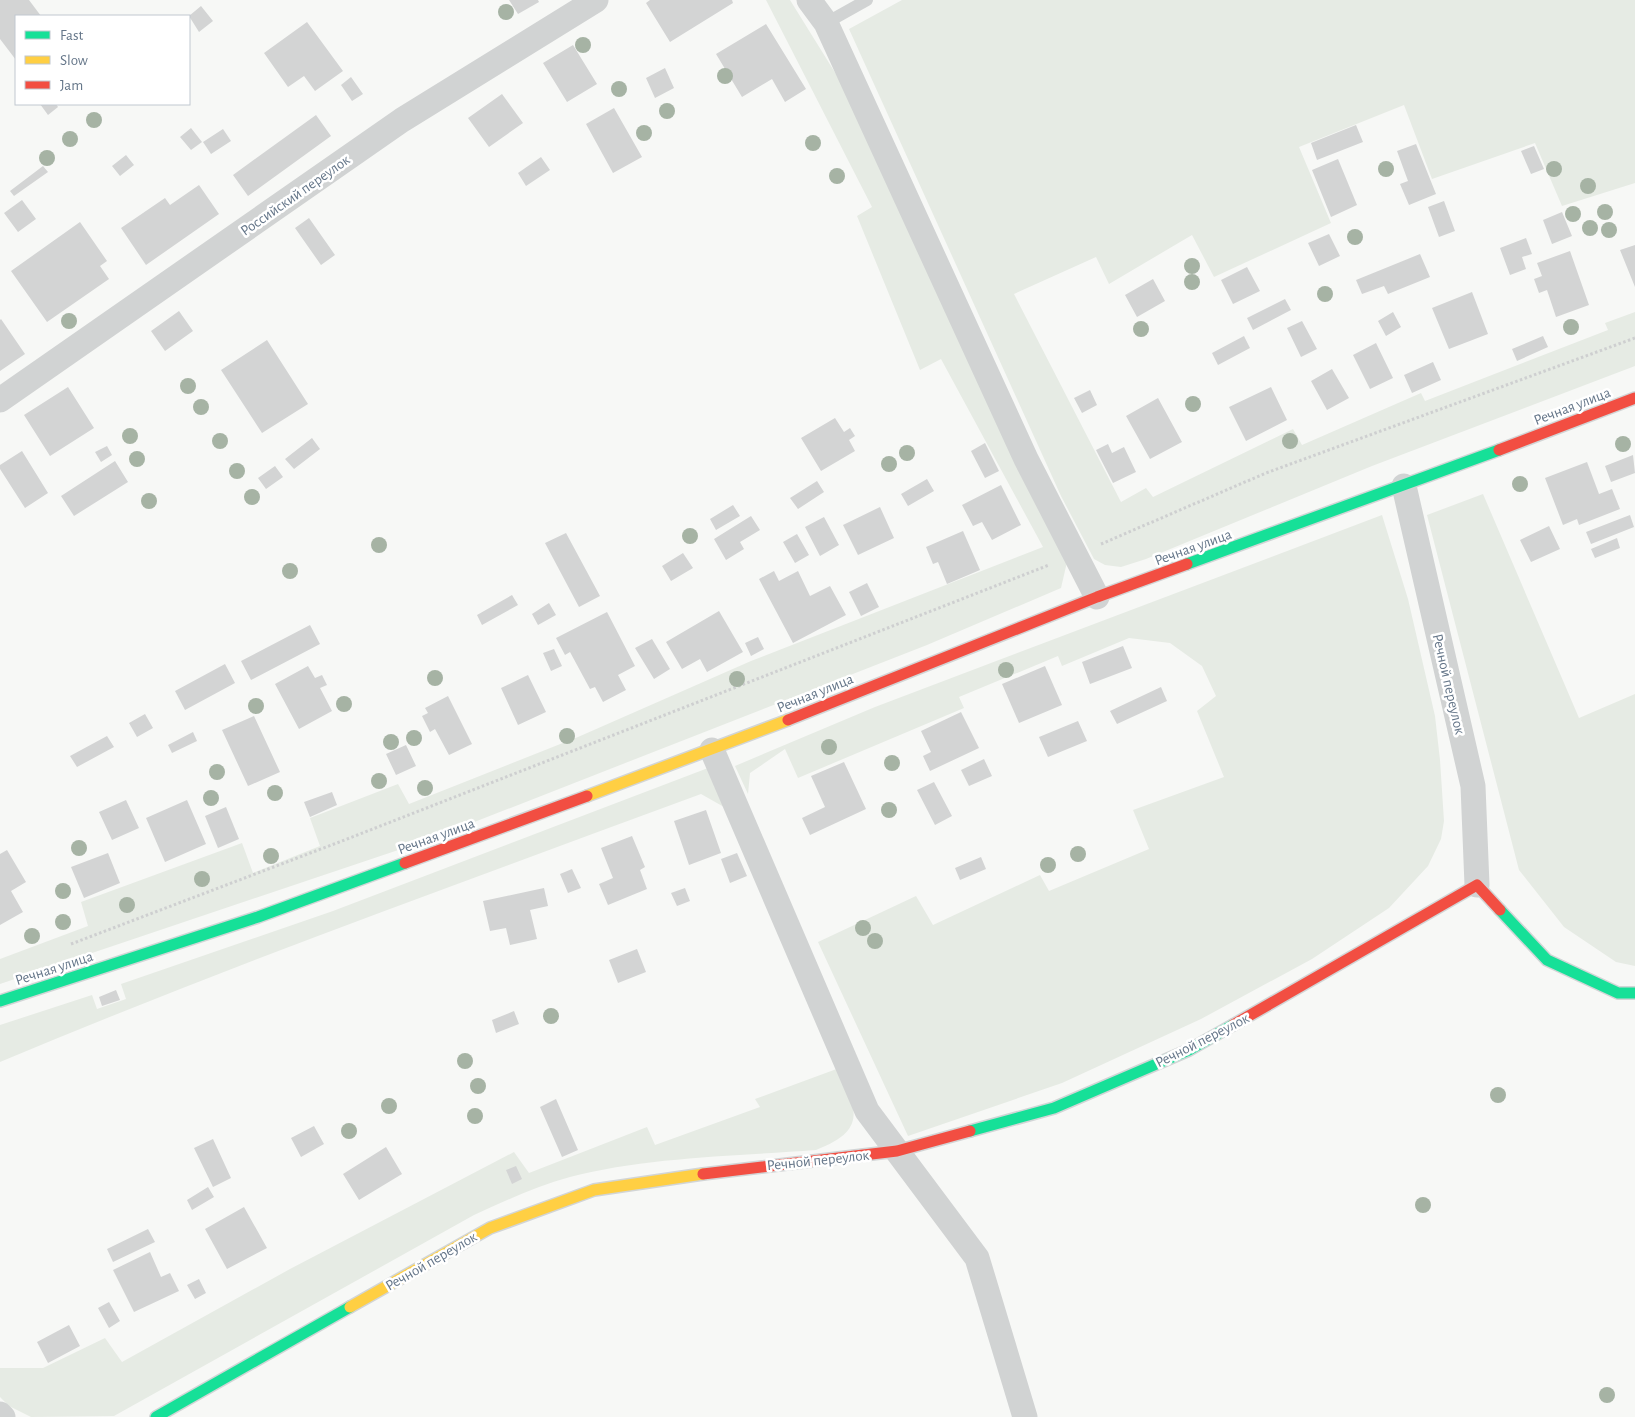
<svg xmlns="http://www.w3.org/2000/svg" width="1635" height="1417" font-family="'Alegreya Sans',sans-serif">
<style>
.green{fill:#e6ebe4}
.building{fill:#d3d4d4}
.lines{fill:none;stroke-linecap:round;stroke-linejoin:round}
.fast-casing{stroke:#d2d5d6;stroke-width:14}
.slow-casing{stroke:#d2d5d6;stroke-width:14}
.jam-casing{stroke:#d2d5d6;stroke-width:14}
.path{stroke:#cecfd0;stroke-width:3;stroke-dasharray:2.5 2.5;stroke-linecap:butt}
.lane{stroke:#d1d3d3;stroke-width:12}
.street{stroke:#d1d3d3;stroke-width:25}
.fast{stroke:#16e098;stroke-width:11}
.slow{stroke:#ffcf43;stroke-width:11}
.jam{stroke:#f24e42;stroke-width:11}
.tree{fill:#a6b3a4}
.labels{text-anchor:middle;stroke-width:5;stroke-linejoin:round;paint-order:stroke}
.street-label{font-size:15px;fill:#657689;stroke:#fff}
</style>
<rect width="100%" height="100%" fill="#f7f8f6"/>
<path class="green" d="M766,0H790L844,87L1067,562L1061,588L927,645L431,839L0,984V959L88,926L81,902L242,843L253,873L320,846L310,818L398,784L409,804L578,737L751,661L1043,547L941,359L920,370L857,216L872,207Z
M902,0H1635V183L1562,206L1535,143L1432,179L1404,105L1299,147L1331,223L1214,277L1192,235L1109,284L1096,257L1014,294L1121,502L1146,488L1153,497L1293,429L1302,445L1421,393L1425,401L1608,330L1605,323L1635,312V366L1372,466L1146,559L1121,567L1105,565L1094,559L1061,496L849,29Z
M1483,494L1579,718L1635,694V966L1616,962L1564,927L1519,870L1427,515Z
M1382,515L1408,599L1435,716L1440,760L1444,821L1441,839L1428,866L1389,908L1312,959L1201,1019L1062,1083L908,1136L818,942L916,896L933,925L1040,875L1049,891L1149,849L1133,810L1224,777L1197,711L1216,696L1202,666L1170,643L1129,638L1062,666L1058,656L959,697L964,708L798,778L785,749L750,773L748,794L735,766L875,707Z
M708,768L724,807L701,794C466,881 231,965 0,1062V1025L92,995L97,1009L126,999L121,984L333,911Z
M842,1067C855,1111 868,1130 816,1150C737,1156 645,1157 570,1177C536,1186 505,1201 474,1215L114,1416L31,1417L9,1406L0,1397V1368H43L105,1338L122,1362L290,1269L514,1152L529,1173L647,1127L655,1145L760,1107L755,1099Z"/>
<path class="building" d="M0,0H29L41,16H16V60L0,39Z
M509,0H538L539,2L518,14Z
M650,0H732L733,3L670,42L646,3Z
M201,6L213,21L199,32L189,16Z
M307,22L343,71L315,91L304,76L288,87L264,53Z
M766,24L806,89L785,102L772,79L742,97L716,54Z
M573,45L597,84L567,102L543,63Z
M665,68L674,88L655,98L646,78Z
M351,77L363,94L352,101L341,85Z
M502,94L523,123L489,147L468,118Z
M40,104H56L58,107L48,115Z
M614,108L642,157L613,173L586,124Z
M316,115L331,136L248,196L233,175Z
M1356,125L1363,142L1317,160L1311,143Z
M191,128L202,142L191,150L180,137Z
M223,129L231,141L211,154L203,142Z
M1416,144L1436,194L1409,205L1400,184L1408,181L1397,151Z
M1534,146L1544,169L1531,174L1521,151Z
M126,155L134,165L120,176L112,166Z
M541,157L550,170L526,186L518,173Z
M1338,159L1357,205L1331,217L1312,170Z
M43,166L48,172L14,196L10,191Z
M199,185L219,214L146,265L121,228L165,198L170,205Z
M22,200L36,219L18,232L4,213Z
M1444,201L1455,231L1439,237L1428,207Z
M1562,212L1572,236L1552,244L1543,220Z
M309,218L335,255L321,265L295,228Z
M80,222L107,261L100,266L109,279L47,322L11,271Z
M1329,234L1340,256L1319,266L1308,243Z
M1526,238L1532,254L1522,257L1526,269L1510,275L1500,248Z
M1635,245V287L1620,250Z
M1570,251L1589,305L1556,317L1547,290L1539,293L1534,279L1542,276L1537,263Z
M1420,254L1430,277L1388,294L1384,286L1362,294L1356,280Z
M1247,267L1260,291L1233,304L1221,280Z
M1153,279L1165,301L1137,317L1125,295Z
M1472,292L1488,334L1449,349L1432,308Z
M1285,299L1291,310L1253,330L1247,318Z
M179,311L193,331L165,351L151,331Z
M1393,312L1401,327L1386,336L1378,321Z
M1,319L25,354L0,371V320Z
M1302,321L1317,349L1301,357L1287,328Z
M1244,336L1250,348L1218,365L1212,353Z
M1543,336L1548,347L1517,361L1512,349Z
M267,340L308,404L262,433L221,370Z
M1376,343L1393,378L1370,389L1353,355Z
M1433,362L1441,380L1412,393L1404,375Z
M1332,369L1349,398L1327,410L1311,381Z
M68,387L94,428L50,456L24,415Z
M1271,387L1287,420L1246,441L1229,407Z
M1090,390L1097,405L1082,413L1074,398Z
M1158,398L1182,442L1150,459L1126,416Z
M835,418L844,432L850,428L855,436L849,440L855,451L821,471L801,438Z
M312,438L320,449L294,469L285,459Z
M985,443L999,471L985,478L971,451Z
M1108,444L1112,453L1124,447L1136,472L1113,483L1096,450Z
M107,446L112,455L101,462L95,452Z
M22,451L48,493L25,508L0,469V465Z
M1633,455L1635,473L1611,482L1605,466Z
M115,461L128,482L74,516L61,496Z
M1587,462L1599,494L1612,489L1620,509L1579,525L1577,519L1563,525L1545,478Z
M275,466L283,477L266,489L258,478Z
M927,479L934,491L908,506L901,494Z
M817,481L824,492L798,509L790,498Z
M1001,485L1021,525L992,540L982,522L973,526L962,505Z
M733,505L740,516L716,530L710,519Z
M880,507L894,538L858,555L843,525Z
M1630,515L1634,527L1591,544L1586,532Z
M751,516L760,530L740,542L744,549L726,560L714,539Z
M824,517L839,545L820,556L805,527Z
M1549,526L1560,549L1531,562L1520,540Z
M963,531L980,570L947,584L938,562L933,564L926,547Z
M566,533L600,596L579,607L545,543Z
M797,534L809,555L795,563L783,542Z
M1617,538L1620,548L1595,558L1591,549Z
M683,553L693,568L671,581L662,566Z
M774,571L779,581L798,571L810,596L830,586L846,615L793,643L759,579Z
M867,583L879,607L861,616L849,592Z
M512,595L518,605L482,625L477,615Z
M549,603L556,615L538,625L532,614Z
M719,611L743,652L707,672L700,659L682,669L666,642Z
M607,612L635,666L618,675L626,690L603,702L595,687L590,689L570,652L565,655L556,638Z
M310,625L320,644L251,680L241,661Z
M758,637L764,649L751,656L745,643Z
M652,639L670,669L654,679L635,648Z
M1123,646L1132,668L1090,684L1082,662Z
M554,649L562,666L551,671L543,653Z
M225,664L235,683L185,710L175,691Z
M308,666L315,678L322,675L327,685L320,688L332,711L299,729L275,684Z
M1045,666L1062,705L1019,723L1002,684Z
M528,675L546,712L518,725L501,688Z
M1161,687L1167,701L1117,724L1110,711Z
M448,696L472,744L449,755L435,729L430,732L422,716L428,713L425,708Z
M961,712L979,748L930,771L923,756L931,752L921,731Z
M145,714L153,728L137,737L129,723Z
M254,716L280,772L248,786L222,730Z
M1078,721L1087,741L1048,757L1039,737Z
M193,732L197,741L172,753L168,745Z
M107,736L114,747L77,767L70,756Z
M406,745L416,766L396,775L386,754Z
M984,759L992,776L969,786L961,770Z
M844,762L866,809L810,835L802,818L825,807L811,776Z
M934,782L952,816L935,825L917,790Z
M332,792L337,805L310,817L304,802Z
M126,800L139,828L112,840L99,812Z
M187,800L206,844L165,862L146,818Z
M226,807L239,839L218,848L205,816Z
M706,810L721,853L689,865L674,821Z
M632,836L645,867L640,870L647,889L608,905L599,884L613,878L601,848Z
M7,850L26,882L11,891L23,912L0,925V854Z
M108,853L120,883L84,898L71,867Z
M737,853L747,876L730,883L721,859Z
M981,857L986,869L960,880L955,868Z
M572,869L581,888L568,893L560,874Z
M544,888L548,906L530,910L537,939L510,945L506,928L490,931L483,901Z
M685,888L690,901L677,906L671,893Z
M637,949L646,972L618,983L609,960Z
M116,990L120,1000L102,1006L99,997Z
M514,1011L519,1024L496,1033L492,1020Z
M556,1099L578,1150L562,1157L540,1107Z
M314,1126L324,1144L301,1157L291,1138Z
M213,1139L231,1178L213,1187L194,1148Z
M386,1147L402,1174L359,1200L343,1174Z
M516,1166L522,1179L512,1184L506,1170Z
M208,1187L214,1197L192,1210L187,1200Z
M244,1207L267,1248L227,1269L205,1229Z
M148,1229L155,1242L113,1262L107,1249Z
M150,1252L161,1277L170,1273L179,1291L134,1312L113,1270Z
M199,1279L206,1293L195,1299L187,1285Z
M109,1302L120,1321L109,1328L98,1308Z
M69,1325L80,1346L48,1363L37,1342Z"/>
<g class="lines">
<defs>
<path id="fast" d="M1187,564L1499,450
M1500,910L1547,960L1618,993H1635
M0,1001L258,917L405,863
M970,1131L1054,1108L1189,1050L1233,1025
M156,1417L350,1307"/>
<path id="slow" d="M587,796L788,720
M350,1307L490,1228L594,1190L703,1174"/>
<path id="jam" d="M1499,450L1635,398
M788,720L1097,597L1187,564
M405,863L587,796
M1233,1025L1477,885L1500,910
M703,1174L897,1151L970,1131"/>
</defs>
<use href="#fast" class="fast-casing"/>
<use href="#slow" class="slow-casing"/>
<use href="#jam" class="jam-casing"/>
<path class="path" d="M1101,544L1266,473L1635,338
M71,944L342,841L1049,565"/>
<path class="lane" d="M826,23L867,0"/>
<path class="street" d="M809,0L826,23L1026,459L1097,597
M0,400L402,120L596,0
M1404,486L1473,786L1477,885
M712,750L867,1111L977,1258L1025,1417
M0,1414L3,1417"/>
<use href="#fast" class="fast"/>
<use href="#slow" class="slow"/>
<use href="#jam" class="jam"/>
</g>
<g class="tree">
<circle cx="506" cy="12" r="8"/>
<circle cx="583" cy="45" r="8"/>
<circle cx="725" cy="76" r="8"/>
<circle cx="619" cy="89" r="8"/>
<circle cx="667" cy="111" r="8"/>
<circle cx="94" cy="120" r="8"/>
<circle cx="644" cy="133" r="8"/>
<circle cx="70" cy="139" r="8"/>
<circle cx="813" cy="143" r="8"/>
<circle cx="47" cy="158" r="8"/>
<circle cx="1386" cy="169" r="8"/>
<circle cx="1554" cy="169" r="8"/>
<circle cx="837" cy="176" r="8"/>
<circle cx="1588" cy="186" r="8"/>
<circle cx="1605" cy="212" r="8"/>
<circle cx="1573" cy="214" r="8"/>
<circle cx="1590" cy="228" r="8"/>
<circle cx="1609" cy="230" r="8"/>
<circle cx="1355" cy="237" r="8"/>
<circle cx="1192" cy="266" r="8"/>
<circle cx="1192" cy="282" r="8"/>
<circle cx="1325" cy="294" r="8"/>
<circle cx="69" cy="321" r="8"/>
<circle cx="1571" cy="327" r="8"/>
<circle cx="1141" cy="329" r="8"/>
<circle cx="188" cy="386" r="8"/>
<circle cx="1193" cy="404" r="8"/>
<circle cx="201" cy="407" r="8"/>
<circle cx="130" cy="436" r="8"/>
<circle cx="220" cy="441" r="8"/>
<circle cx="1290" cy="441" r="8"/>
<circle cx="1623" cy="444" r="8"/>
<circle cx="907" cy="453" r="8"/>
<circle cx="137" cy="459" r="8"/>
<circle cx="889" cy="464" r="8"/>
<circle cx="237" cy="471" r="8"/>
<circle cx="1520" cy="484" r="8"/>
<circle cx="252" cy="497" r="8"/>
<circle cx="149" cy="501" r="8"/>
<circle cx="690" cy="536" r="8"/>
<circle cx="379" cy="545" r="8"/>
<circle cx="290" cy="571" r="8"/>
<circle cx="1006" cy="670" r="8"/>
<circle cx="435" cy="678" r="8"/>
<circle cx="737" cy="679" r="8"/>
<circle cx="344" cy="704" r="8"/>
<circle cx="256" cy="706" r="8"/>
<circle cx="567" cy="736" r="8"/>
<circle cx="414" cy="738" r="8"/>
<circle cx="391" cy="742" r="8"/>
<circle cx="829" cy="747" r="8"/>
<circle cx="892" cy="763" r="8"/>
<circle cx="217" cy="772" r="8"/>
<circle cx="379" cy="781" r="8"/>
<circle cx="425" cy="788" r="8"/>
<circle cx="275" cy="793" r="8"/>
<circle cx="211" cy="798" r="8"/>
<circle cx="889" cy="810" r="8"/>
<circle cx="79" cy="848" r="8"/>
<circle cx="1078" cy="854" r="8"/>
<circle cx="271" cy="856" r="8"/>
<circle cx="1048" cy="865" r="8"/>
<circle cx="202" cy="879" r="8"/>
<circle cx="63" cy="891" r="8"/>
<circle cx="127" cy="905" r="8"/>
<circle cx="63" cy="922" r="8"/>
<circle cx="863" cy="928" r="8"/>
<circle cx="32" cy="936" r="8"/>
<circle cx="875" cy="941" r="8"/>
<circle cx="551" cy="1016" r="8"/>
<circle cx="465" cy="1061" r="8"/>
<circle cx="478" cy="1086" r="8"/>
<circle cx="1498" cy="1095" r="8"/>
<circle cx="389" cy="1106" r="8"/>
<circle cx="475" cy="1116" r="8"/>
<circle cx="349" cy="1131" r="8"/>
<circle cx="1423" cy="1205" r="8"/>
<circle cx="1607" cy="1395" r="8"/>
</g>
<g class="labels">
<g class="street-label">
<text transform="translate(295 195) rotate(-35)" y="5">Российский переулок</text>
<text transform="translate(1572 406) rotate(-21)" y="5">Речная улица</text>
<text transform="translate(1193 547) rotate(-20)" y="5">Речная улица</text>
<text transform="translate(1449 684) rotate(77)" y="5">Речной переулок</text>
<text transform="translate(815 693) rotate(-22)" y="5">Речная улица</text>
<text transform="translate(436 836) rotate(-20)" y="5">Речная улица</text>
<text transform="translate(54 968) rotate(-18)" y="5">Речная улица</text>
<text transform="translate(1202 1040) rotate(-27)" y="5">Речной переулок</text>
<text transform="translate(818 1160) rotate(-6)" y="5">Речной переулок</text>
<text transform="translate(431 1261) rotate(-30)" y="5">Речной переулок</text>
</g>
</g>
<rect x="15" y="15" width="175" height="90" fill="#ffffff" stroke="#c1c8d0"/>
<rect x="25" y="31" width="25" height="8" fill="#16e098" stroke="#c1c8d0"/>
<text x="60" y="40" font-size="15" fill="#657689">Fast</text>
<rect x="25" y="56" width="25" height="8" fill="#ffcf43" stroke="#c1c8d0"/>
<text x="60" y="65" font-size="15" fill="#657689">Slow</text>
<rect x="25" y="81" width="25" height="8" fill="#f24e42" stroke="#c1c8d0"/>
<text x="60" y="90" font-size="15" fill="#657689">Jam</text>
</svg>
